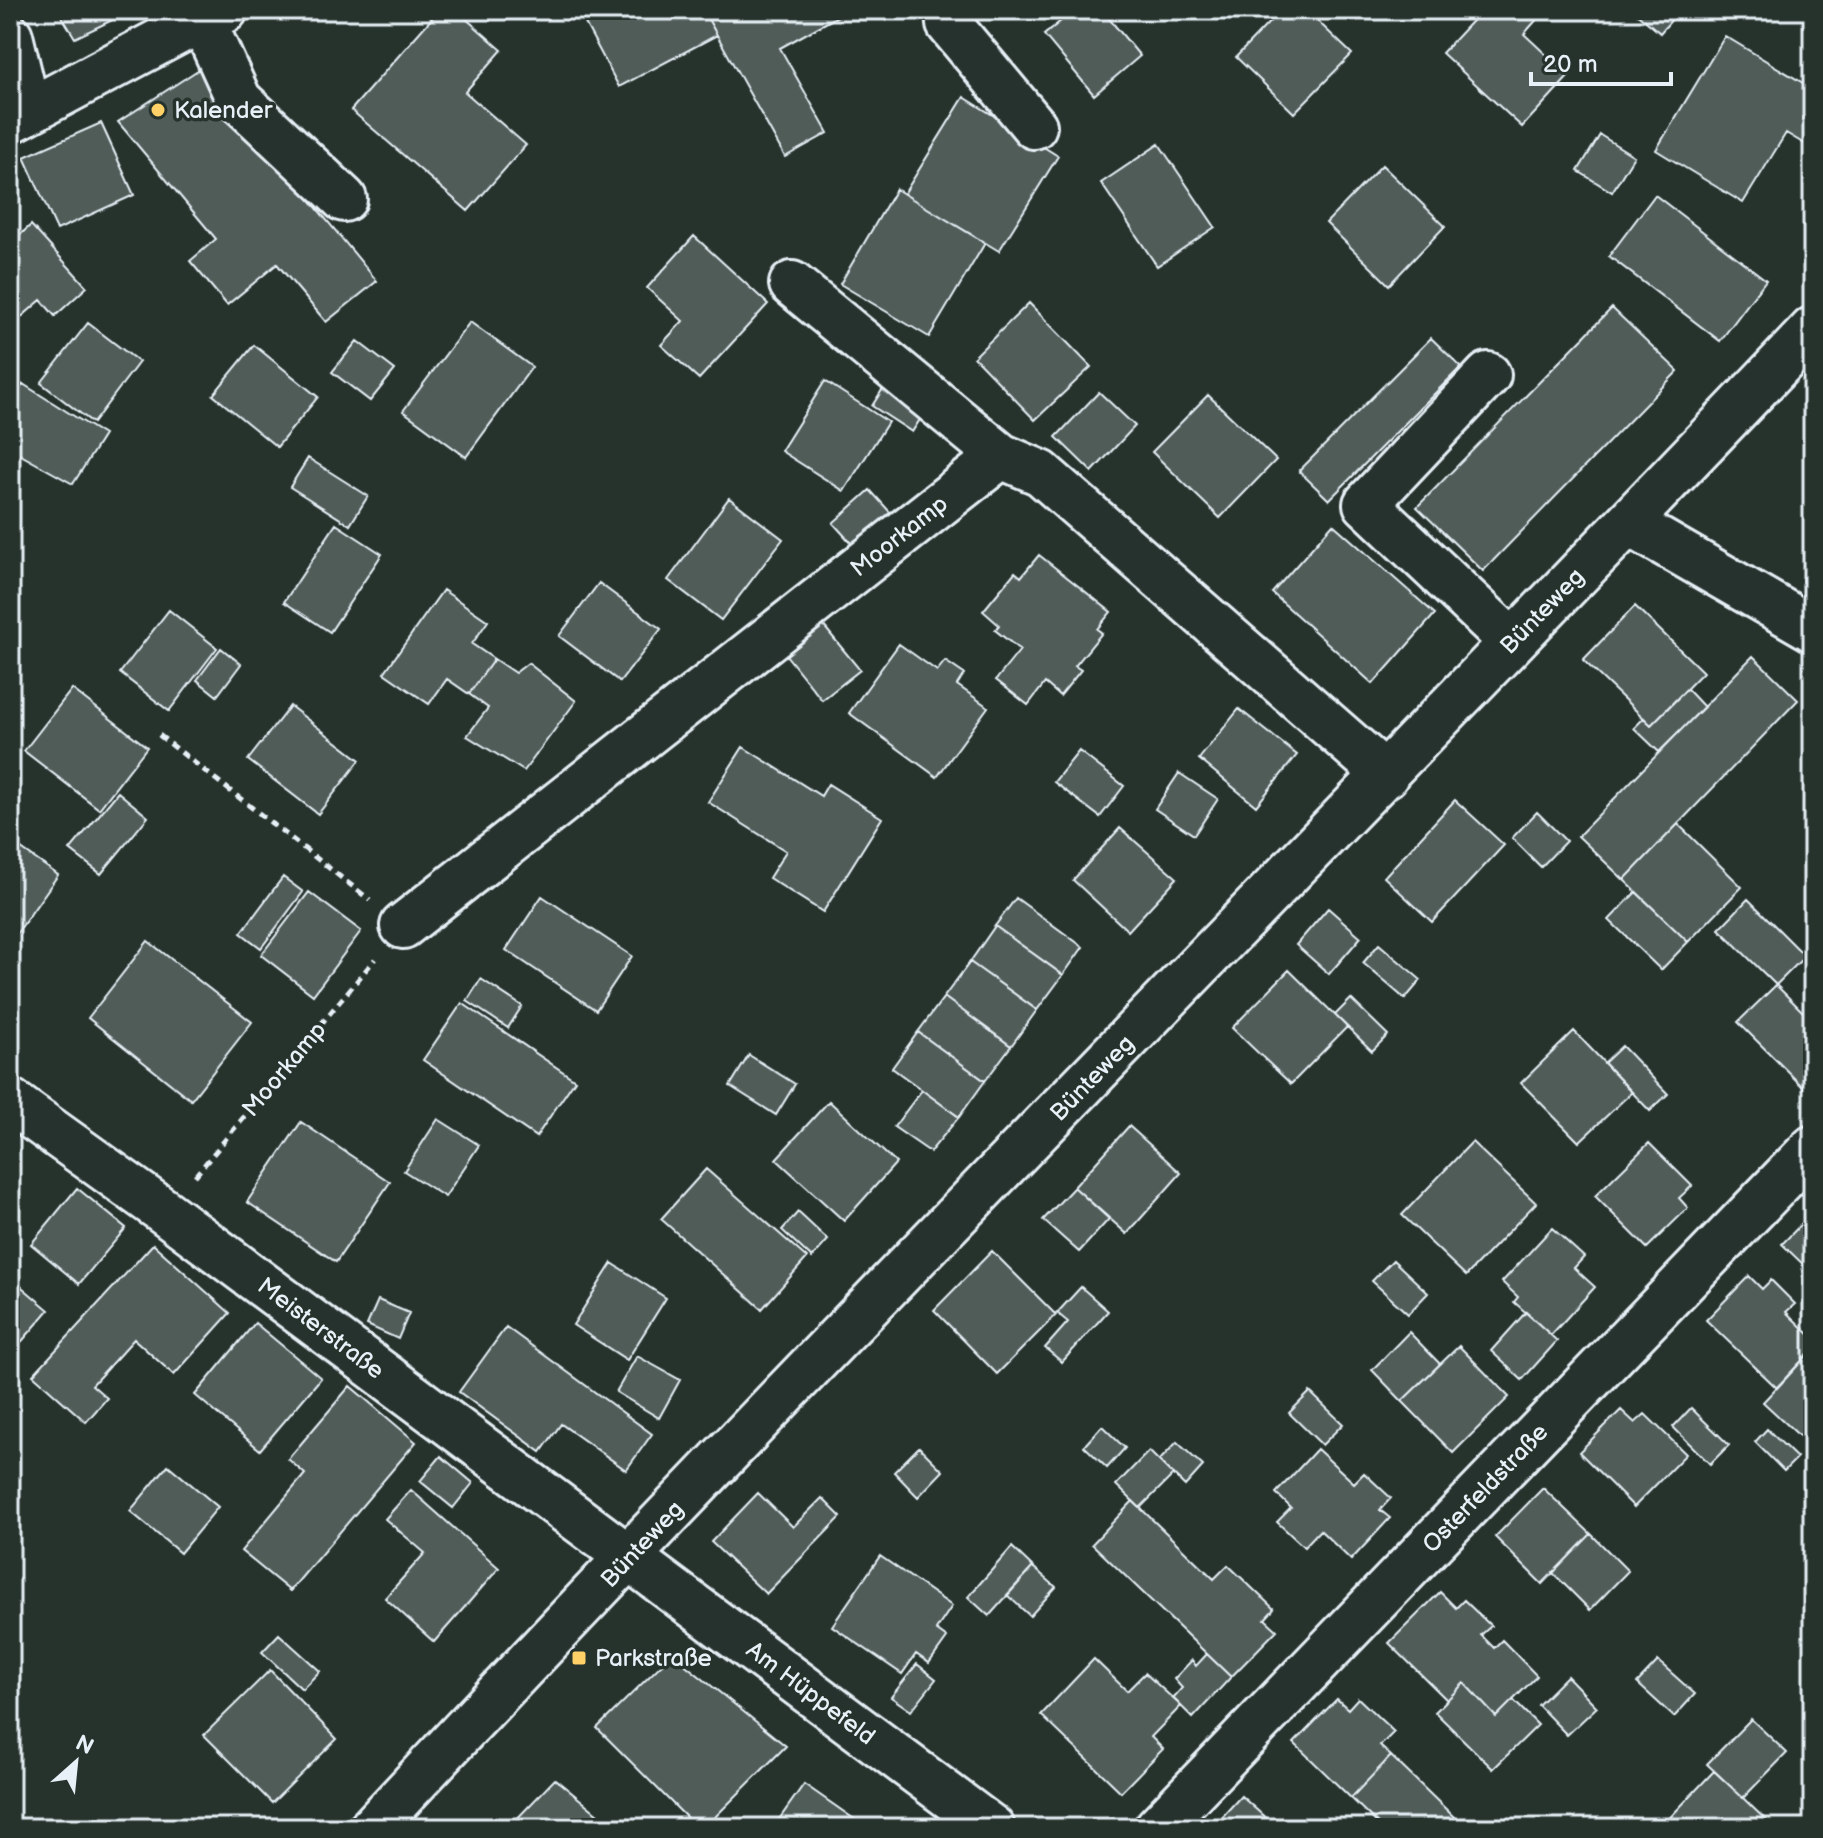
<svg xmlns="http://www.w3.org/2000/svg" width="1823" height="1838" font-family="'Balsamiq Sans',sans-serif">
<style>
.building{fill:#505c59;stroke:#e8f1f8;stroke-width:2}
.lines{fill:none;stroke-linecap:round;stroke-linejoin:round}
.minor-casing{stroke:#e8f1f8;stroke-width:50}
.path{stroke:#e8f1f8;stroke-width:5;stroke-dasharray:8 6;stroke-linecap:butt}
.minor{stroke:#26332d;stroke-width:44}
.poi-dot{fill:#ffd166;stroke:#26332d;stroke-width:3}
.labels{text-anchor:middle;stroke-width:7;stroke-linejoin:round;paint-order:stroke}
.poi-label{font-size:24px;fill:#e8f1f8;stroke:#26332d;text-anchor:start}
.street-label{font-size:24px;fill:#e8f1f8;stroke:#26332d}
</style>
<rect width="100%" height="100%" fill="#26332d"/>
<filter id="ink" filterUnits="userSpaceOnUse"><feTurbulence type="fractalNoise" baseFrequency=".0125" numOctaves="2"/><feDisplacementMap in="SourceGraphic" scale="16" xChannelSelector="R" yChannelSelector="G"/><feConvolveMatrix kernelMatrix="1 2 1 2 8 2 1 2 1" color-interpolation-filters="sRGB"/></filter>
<g filter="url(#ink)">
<path class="building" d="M58,10H133L75,38Z
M439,10H456L502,50L465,92L526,145L468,211L351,110Z
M578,10H703L717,35L619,87Z
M703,10H849L780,48L828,133L785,157Z
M1074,10H1102L1140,56L1094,95L1044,35Z
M1281,10H1306L1352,54L1294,113L1236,57Z
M1482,10H1531L1539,17L1524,34L1569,76L1522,127L1442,53Z
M1633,10H1680L1660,33Z
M1725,36L1813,89V149L1786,133L1743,203L1656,150Z
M201,68L377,281L326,322L277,264L227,305L190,261L216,239L118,122Z
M964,97L1058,156L999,251L904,194Z
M101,123L134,195L57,230L24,157Z
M1600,135L1634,156L1612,192L1578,171Z
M1159,144L1215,227L1157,266L1101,183Z
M1382,165L1445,226L1389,285L1326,223Z
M896,189L985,243L929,337L840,284Z
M1655,195L1766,280L1720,341L1609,256Z
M31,225L87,287L55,316L41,300L10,327V244Z
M694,236L768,304L699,379L661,345L683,321L647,288Z
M1029,303L1091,367L1035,420L974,357Z
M1612,308L1678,371L1483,571L1417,507Z
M470,322L532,367L466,457L403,411Z
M88,323L139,362L93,423L41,383Z
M1431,338L1461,367L1329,500L1299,471Z
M357,341L395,370L370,401L332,372Z
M254,345L318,397L277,447L213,395Z
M825,381L888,422L844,491L781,451Z
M23,384L104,435L73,484L10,449V404Z
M886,384L926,410L912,432L872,406Z
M1099,392L1135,426L1092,472L1056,437Z
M1208,395L1276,460L1220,518L1152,452Z
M308,458L368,496L350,525L290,487Z
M870,490L899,522L862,555L833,523Z
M729,498L783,539L721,620L668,580Z
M336,524L382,554L330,632L284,602Z
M1333,524L1435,614L1373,684L1272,593Z
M1039,555L1111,612L1097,629L1102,633L1075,666L1081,670L1060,696L1045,683L1028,705L996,680L1020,650L995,630L999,625L983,611L1015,572L1021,577Z
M599,583L661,629L620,682L559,636Z
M443,590L488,621L472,644L494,659L469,694L447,679L429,704L384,673Z
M1635,606L1703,672L1651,725L1583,660Z
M169,610L217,648L169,711L120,673Z
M823,625L860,670L822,700L786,655Z
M899,644L937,671L945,661L964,674L957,685L988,707L937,777L849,713Z
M221,648L241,664L217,696L197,680Z
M1753,656L1798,700L1624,880L1578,836Z
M494,659L515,673L528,663L576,701L524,771L467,736L488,708L469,694Z
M72,689L147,747L99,809L24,751Z
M1687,689L1704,707L1659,752L1634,728L1644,718L1651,725Z
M290,706L360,760L318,814L248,760Z
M1239,709L1297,755L1256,806L1199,759Z
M743,747L821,796L828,784L882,818L823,912L769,878L786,851L708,802Z
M1079,751L1124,786L1100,817L1054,782Z
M1179,773L1218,799L1194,835L1155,809Z
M118,792L148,817L101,874L70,850Z
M1455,800L1504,845L1432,922L1384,877Z
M1537,812L1566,841L1541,867L1512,838Z
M1678,824L1742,887L1688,942L1624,880Z
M1120,828L1177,878L1128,931L1073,880Z
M10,841L58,875L10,943Z
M283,877L303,892L261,948L241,933Z
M309,892L361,931L313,995L261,955Z
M1636,892L1688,942L1661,970L1609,920Z
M542,896L632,956L596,1010L506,950Z
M1016,898L1083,947L1063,975L995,926Z
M1748,899L1805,956L1776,985L1719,929Z
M1328,908L1361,937L1329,974L1296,945Z
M995,926L1063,975L1037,1010L970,962Z
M148,941L252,1022L191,1100L88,1018Z
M1379,944L1421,980L1405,999L1363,963Z
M970,962L1037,1010L1011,1046L944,997Z
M1289,970L1347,1027L1291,1084L1232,1028Z
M481,979L522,1006L508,1028L467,1001Z
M1776,985L1813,1022V1078L1804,1088L1738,1022Z
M944,997L1011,1046L985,1081L918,1032Z
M1351,999L1388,1035L1372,1051L1335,1015Z
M462,1003L575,1080L536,1137L423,1060Z
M1574,1031L1632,1092L1579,1142L1521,1083Z
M918,1032L985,1081L959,1117L892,1068Z
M1622,1046L1668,1094L1650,1111L1604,1063Z
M749,1055L795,1084L776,1115L730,1086Z
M922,1090L959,1117L930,1152L894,1127Z
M829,1101L896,1163L844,1221L776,1159Z
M438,1119L479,1145L445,1197L404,1171Z
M301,1122L390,1182L336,1262L247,1202Z
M1129,1126L1181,1173L1127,1234L1074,1187Z
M1472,1142L1536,1203L1466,1276L1402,1215Z
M1649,1143L1692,1186L1679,1198L1688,1208L1647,1248L1595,1196Z
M706,1169L807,1258L762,1309L661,1219Z
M1074,1187L1109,1219L1079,1252L1043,1220Z
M77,1188L126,1228L79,1284L31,1244Z
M798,1212L828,1240L812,1258L782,1230Z
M1813,1212V1274L1782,1244Z
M1552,1228L1584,1257L1574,1268L1595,1287L1551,1335L1514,1302L1518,1297L1502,1282Z
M153,1244L230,1313L174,1375L134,1339L92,1385L107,1398L86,1422L33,1375Z
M992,1251L1056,1315L997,1374L934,1310Z
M1393,1260L1428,1293L1408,1314L1372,1281Z
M612,1263L666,1298L627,1360L573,1325Z
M1749,1276L1762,1289L1771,1280L1795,1304L1786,1312L1813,1338V1349L1777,1388L1706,1320Z
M10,1277L49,1310L10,1355Z
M1081,1287L1108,1311L1062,1362L1045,1348L1068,1322L1057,1313Z
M378,1300L409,1313L398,1339L367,1325Z
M1526,1312L1557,1341L1522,1380L1491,1351Z
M255,1323L321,1378L260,1450L195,1395Z
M506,1327L652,1434L626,1470L561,1424L541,1452L459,1392Z
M1409,1332L1440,1364L1402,1401L1372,1370Z
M1459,1346L1509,1397L1453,1453L1402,1401Z
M1808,1354L1813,1359V1435L1806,1442L1763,1402Z
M637,1356L680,1380L659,1418L616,1392Z
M350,1386L416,1442L290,1591L241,1551L305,1474L288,1459Z
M1310,1392L1343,1424L1322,1445L1289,1413Z
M1691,1408L1729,1445L1710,1464L1673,1427Z
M1621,1410L1635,1423L1645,1414L1686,1454L1634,1507L1579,1452Z
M1102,1426L1125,1448L1107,1468L1084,1446Z
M1767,1429L1797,1458L1784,1471L1755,1442Z
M1177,1442L1203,1466L1185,1486L1159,1461Z
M919,1447L943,1471L918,1497L894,1472Z
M1317,1449L1354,1483L1364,1473L1391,1498L1380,1510L1390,1518L1351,1560L1320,1530L1304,1547L1277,1522L1291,1508L1276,1493Z
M1149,1451L1173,1475L1140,1508L1116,1485Z
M441,1456L473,1483L453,1508L420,1481Z
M168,1465L218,1507L180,1553L130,1511Z
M1543,1488L1591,1534L1542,1584L1495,1537Z
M411,1490L499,1568L434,1642L385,1598L425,1553L385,1519Z
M758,1493L793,1527L822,1498L841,1517L766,1594L711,1542Z
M1133,1501L1214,1579L1228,1565L1274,1609L1265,1619L1277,1630L1231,1677L1092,1544Z
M1591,1534L1628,1571L1590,1610L1553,1573Z
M1012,1547L1033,1567L989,1616L968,1597Z
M880,1556L952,1606L936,1630L947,1638L929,1663L916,1654L902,1674L832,1626Z
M1033,1567L1056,1587L1030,1616L1007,1595Z
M1440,1592L1456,1608L1464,1600L1491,1626L1481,1635L1494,1648L1502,1640L1537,1676L1496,1717L1464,1683L1447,1700L1389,1643Z
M279,1634L320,1671L302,1689L262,1652Z
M672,1654L786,1746L704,1828H697L597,1728Z
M1207,1654L1231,1677L1193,1718L1173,1698L1182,1688L1174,1679L1192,1660L1196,1666Z
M1094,1659L1127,1691L1145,1673L1181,1706L1151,1737L1163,1749L1121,1792L1041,1715Z
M1658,1661L1695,1694L1674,1717L1637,1683Z
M917,1664L936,1679L911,1711L891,1697Z
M270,1670L337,1739L272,1803L204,1735Z
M1567,1676L1597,1707L1567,1735L1538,1705Z
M1464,1683L1496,1717L1513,1700L1538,1725L1493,1769L1435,1712Z
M1358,1698L1394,1732L1380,1746L1391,1756L1351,1798L1294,1743L1337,1699L1348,1709Z
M1751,1719L1787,1753L1743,1798L1707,1764Z
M1391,1756L1455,1818L1445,1828H1382L1351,1798Z
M1714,1771L1743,1798L1774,1828H1660Z
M555,1779L615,1828H508Z
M804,1784L867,1828H773Z
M1241,1796L1277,1828H1212Z"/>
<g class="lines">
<defs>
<path id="minor" d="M948,10L949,24L1034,126
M202,19L239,100L344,199
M10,36L28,111
M10,121L202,19L225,10
M792,284L1001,456
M1488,375L1366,504L1512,642
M1629,523L1813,629
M403,926L1001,456L1041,473L1386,775
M10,1101L165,1212L992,1828
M372,1828C845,1321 1336,831 1813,329
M1157,1828L1813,1148"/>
</defs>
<use href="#minor" class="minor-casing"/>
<path class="path" d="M159,735L370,900
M195,1176L375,959"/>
<use href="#minor" class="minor"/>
</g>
</g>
<g class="poi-dot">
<circle cx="158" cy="110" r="8"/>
<rect x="571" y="1650" width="16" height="16" rx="4"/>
</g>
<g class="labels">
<g class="poi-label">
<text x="174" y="118">Kalender</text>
<text x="595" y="1666">Parkstraße</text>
</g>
<g class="street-label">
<text transform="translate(899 536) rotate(-38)" y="8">Moorkamp</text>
<text transform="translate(1542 611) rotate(-46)" y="8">Bünteweg</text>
<text transform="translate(284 1069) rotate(-50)" y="8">Moorkamp</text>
<text transform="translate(1092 1078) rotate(-46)" y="8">Bünteweg</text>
<text transform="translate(321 1328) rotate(37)" y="8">Meisterstraße</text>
<text transform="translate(1485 1488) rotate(-46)" y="8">Osterfeldstraße</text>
<text transform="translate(642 1544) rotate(-47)" y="8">Bünteweg</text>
<text transform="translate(811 1693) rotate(37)" y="8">Am Hüppefeld</text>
</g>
</g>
<rect width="1823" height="1838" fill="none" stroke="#26332d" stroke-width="40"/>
<rect x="20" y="20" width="1783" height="1798" fill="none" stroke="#e8f1f8" stroke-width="3" filter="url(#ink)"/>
<g transform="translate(76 1762) rotate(27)" stroke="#26332d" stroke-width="6" paint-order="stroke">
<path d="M0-6L14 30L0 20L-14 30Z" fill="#e8f1f8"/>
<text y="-12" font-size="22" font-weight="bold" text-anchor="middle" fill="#e8f1f8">N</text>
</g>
<path d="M1531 72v12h140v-12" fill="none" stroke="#e8f1f8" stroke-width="4"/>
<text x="1543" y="72" font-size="24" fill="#e8f1f8" stroke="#26332d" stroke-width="6" paint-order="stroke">20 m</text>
</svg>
